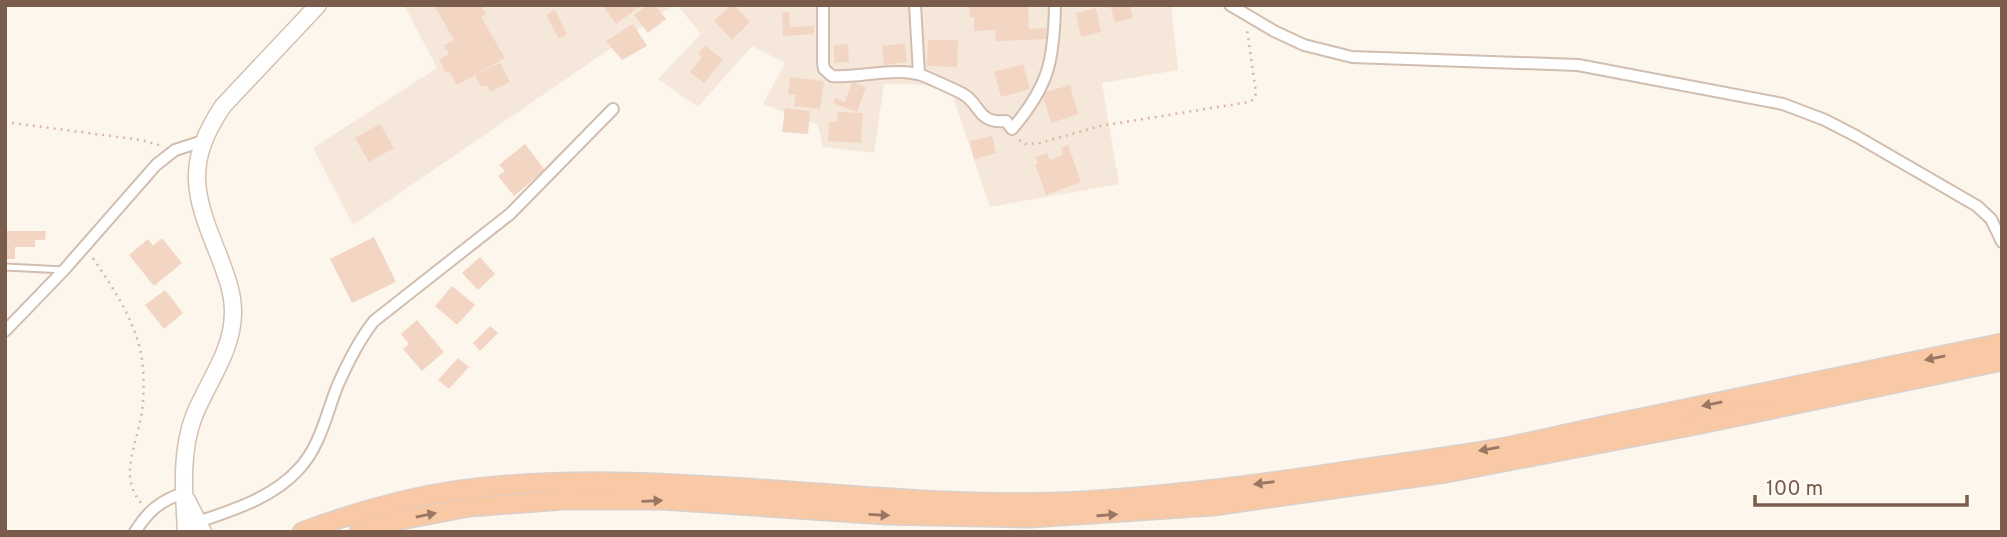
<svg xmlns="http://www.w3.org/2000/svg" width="2007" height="537" font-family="Overpass,sans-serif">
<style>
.residential{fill:#f5e8da}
.building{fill:#f3d5c3}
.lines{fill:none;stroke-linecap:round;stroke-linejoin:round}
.service-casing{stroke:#d1beb0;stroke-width:9}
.minor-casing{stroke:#d1beb0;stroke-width:14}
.secondary-casing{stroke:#d6c0b0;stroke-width:19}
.trunk-casing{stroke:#dad1cd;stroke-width:21}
.path{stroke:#d9b8a5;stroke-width:2.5;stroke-dasharray:2 5;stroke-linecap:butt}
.service{stroke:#fff;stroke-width:5}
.minor{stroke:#fff;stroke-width:10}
.secondary{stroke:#fff;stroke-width:16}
.trunk{stroke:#f9c8a4;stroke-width:18}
.oneway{fill:#9a7763}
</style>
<rect width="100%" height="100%" fill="#fdf6ec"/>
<path class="residential" d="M404,5H674L353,225L313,148L437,68Z
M677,5H1171L1178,70L1102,83L1119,184L990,207L949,85L884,84L874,153L823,147L818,125L763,104L785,63L752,46L698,107L658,79L701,34Z"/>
<path class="building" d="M434,5H481L486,14L481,17L505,58L478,73L500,63L510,82L490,92L487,85L481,87L475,75L457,85L449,71L446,73L439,60L449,54L444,45L454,40Z
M602,5H642L616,24Z
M647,5H655L666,19L648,33L634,15Z
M731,5H734L750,22L732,40L714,21Z
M969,5H1028L1029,29L1046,28L1047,39L996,41L995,30L974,31V17H970Z
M1110,5H1130L1133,18L1115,22Z
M1096,8L1101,32L1081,37L1076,13Z
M555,10L567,34L559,39L546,15Z
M789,12L790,27L814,26V34L783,36L782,13Z
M633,24L647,46L622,60L606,41Z
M928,40H958L957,67L927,66Z
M905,43L907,62L884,65L882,46Z
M848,44L849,62L834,63V45Z
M705,45L723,60L704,83L690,72L702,57L698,54Z
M1023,64L1030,89L1001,97L994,72Z
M790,77L824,81L820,109L794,106L796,95L788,94Z
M852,82L866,87L857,112L833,103L835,98L845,102Z
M1070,85L1078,114L1051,123L1042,93Z
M785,108L810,111L808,134L782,132Z
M838,112L863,113L861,143L828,141L829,122H837Z
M380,124L394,148L369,162L355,138Z
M992,136L996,153L974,159L970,141Z
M525,144L545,170L514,196L498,176L505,171L499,165Z
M1068,145L1081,182L1046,195L1035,164H1038L1035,157L1047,153L1050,160L1063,155L1061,148Z
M5,231H46L45,240H35V247H15V259H5Z
M374,237L396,282L352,303L330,259Z
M162,238L182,263L154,286L129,255L148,239L153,246Z
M480,257L495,274L478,290L462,273Z
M452,286L475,305L457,325L435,306Z
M165,290L183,313L164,329L145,305Z
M417,320L444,352L422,371L403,349L409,344L401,334Z
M490,326L498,333L480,351L473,343Z
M458,358L469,367L449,389L438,380Z"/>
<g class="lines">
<defs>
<path id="service" d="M5,267L64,270"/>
<path id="minor" d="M823,5V63L824,69L832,76C859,78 899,66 924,76C935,81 952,88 963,94C981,104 977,124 1006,121L1012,129C1049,86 1054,60 1055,5
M915,5L919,74
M1230,5L1274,31L1304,45L1352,57L1578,65L1783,104L1825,120L1856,136L1977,206L1991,219L2002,242
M5,331L64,270L156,165L175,150L203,141
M198,522C233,510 272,498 298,470C320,447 326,415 337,387C347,364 358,341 374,321L510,214L613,109
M135,532C148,511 160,501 183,493"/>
<path id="secondary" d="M187,500L203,532
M186,532C184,494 180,452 194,416C208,381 233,351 233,312C233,292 226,275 219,256C194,195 184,164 223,106L318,5"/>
<path id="trunk" d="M302,532C350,514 401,499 452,491C659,462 873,512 1082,501C1177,495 1272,483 1366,468C1414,461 1463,455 1511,446C1545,439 1578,431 1612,424C1742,398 1872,371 2002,343
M359,532L396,521L469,507L564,500H662L886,515L1030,518L1213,506L1446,473L1701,424L2002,361"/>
</defs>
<use href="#service" class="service-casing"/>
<use href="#minor" class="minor-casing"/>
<use href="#secondary" class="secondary-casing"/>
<use href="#trunk" class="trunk-casing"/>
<path class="path" d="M5,122L141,140L162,146
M1019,140L1025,144L1040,143L1100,126L1249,102L1254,99L1256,93L1247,30
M93,258C116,293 139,325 143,368C144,384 144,401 141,417C136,446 119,477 141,503"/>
<use href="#service" class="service"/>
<use href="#minor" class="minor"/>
<use href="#secondary" class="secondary"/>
<use href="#trunk" class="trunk"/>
</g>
<defs><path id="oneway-solid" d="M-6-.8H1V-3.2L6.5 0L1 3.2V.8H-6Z" transform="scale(1.75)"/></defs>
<g class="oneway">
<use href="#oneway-solid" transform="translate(1935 358) rotate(168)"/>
<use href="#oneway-solid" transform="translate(1712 404) rotate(169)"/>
<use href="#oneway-solid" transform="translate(1489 449) rotate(170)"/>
<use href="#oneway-solid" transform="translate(1264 483) rotate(173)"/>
<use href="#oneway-solid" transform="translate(652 501) rotate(-2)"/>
<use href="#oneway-solid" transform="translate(426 515) rotate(-11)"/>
<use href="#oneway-solid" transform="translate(879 515) rotate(3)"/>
<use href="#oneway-solid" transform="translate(1107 515) rotate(-4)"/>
</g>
<rect width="2007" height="537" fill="none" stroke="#7a5c4d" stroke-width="14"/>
<path d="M1755 495v10h212v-10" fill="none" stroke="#7a5c4d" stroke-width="3.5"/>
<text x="1766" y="495" font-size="21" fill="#7a5c4d" stroke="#fffaf3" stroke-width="5" paint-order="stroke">100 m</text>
</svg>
